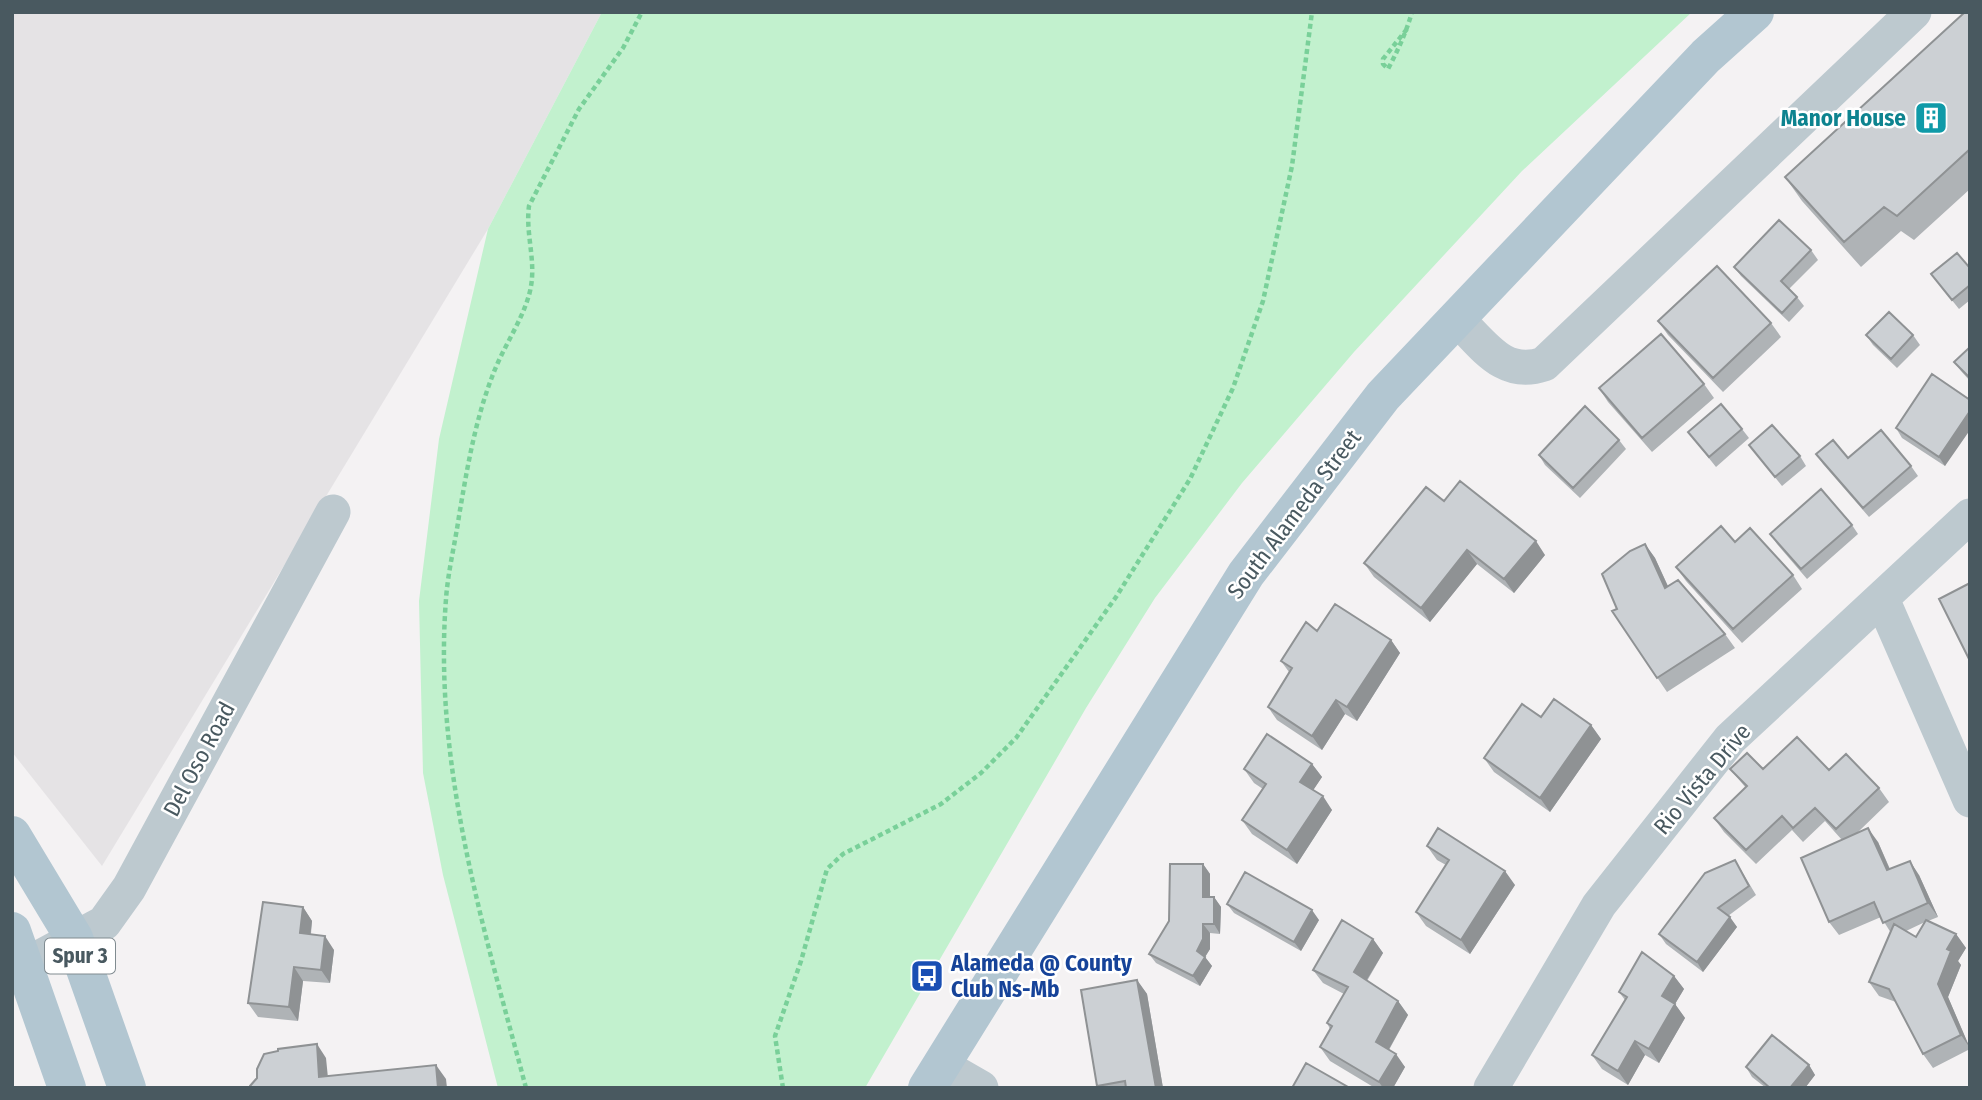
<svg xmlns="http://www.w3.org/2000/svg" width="1982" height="1100" font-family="'Fira Sans Condensed',sans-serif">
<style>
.education{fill:#e5e3e5}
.green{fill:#c2f1ce}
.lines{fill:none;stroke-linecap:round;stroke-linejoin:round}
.path{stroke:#79d099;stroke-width:4.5;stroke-dasharray:5 3.5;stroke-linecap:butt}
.minor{stroke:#bdc9cf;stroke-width:35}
.major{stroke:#b2c6d1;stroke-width:38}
.wall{fill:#afb3b6;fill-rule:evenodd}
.shaded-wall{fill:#8f9294}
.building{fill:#ccd0d4;stroke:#8f9294;stroke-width:2}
.labels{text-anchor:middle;stroke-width:5;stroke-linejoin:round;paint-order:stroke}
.shield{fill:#fff;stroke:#808b90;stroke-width:2}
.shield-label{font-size:21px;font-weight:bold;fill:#495960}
.culture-label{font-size:23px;font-weight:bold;fill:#0d838f;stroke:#fff;text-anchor:end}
.street-label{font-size:23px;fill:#495960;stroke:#fff}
.transit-label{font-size:23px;font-weight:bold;fill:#164399;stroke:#fff;text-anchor:start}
</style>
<rect width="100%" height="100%" fill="#f4f2f3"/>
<path class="education" d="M12,12H602L488,229L102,866L12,752Z"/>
<path class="green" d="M602,12H1692L1522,171L1354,352L1242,483L1155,598L1086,708L865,1088H498L443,875L423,773L419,601L439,439L488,229Z"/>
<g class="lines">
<path class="path" d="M1407,29L1383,59V64L1388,69C1398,50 1406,33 1412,12
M526,1088C484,929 433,766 446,599C448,571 455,544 459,516C467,469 475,421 492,377C502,349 521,323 529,295C538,264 525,236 529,206L579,109L623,48L642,12
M783,1088L775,1036L801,961L827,869L843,854L941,804L981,773L1016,738L1116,597L1190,479L1233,388L1263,301L1292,166L1312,12"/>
<path class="minor" d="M1457,319C1484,345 1503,378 1544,364L1914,12
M1882,599L1970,800
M24,966L104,923L129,888L333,512
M941,1065L981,1088
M1491,1088L1599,905L1730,739L1970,516"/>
<path class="major" d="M12,835L74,938L127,1088
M12,931L67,1088
M927,1088L1246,574L1383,396L1706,56L1755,12"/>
</g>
<path class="wall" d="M1970,12V189L1914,240L1901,231L1861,267L1802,201L1785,177Z
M1811,250L1818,260L1789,289L1797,297L1804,306L1789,322L1741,276L1734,267Z
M1970,268V300L1959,309L1931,274Z
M1658,321L1771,323L1781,337L1723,392L1668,335Z
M1866,335H1913L1920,345L1897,368L1873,345Z
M1970,347V381L1961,371L1954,362Z
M1704,384L1714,398L1652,452L1608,402L1599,388Z
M1970,400L1945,466L1902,438L1896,428Z
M1742,429L1749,438L1716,467L1688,432Z
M1619,440L1626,449L1580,498L1545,465L1539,455Z
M1749,445L1800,456L1806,466L1782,486Z
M1816,454L1911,466L1918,476L1869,517L1823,464Z
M1444,501L1545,555L1514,593L1477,564L1430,622L1374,577L1364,563Z
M1852,525L1858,534L1807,579L1777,544L1770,534Z
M1735,542L1793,575L1802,589L1742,643L1686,581L1676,567Z
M1645,544L1655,558L1668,586L1725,634L1735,648L1667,692L1612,611L1617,609Z
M1317,631L1391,640L1400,653L1357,721L1345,714L1322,750L1277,720L1268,707L1289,672L1281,661Z
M1541,717L1591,725L1601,739L1550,812L1494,772L1484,758Z
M1312,764L1322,777L1313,790L1332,810L1297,864L1252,834L1242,820L1263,789L1254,783L1244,769Z
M1730,769L1829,770L1879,788L1889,802L1857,833L1878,842L1890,869L1919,875L1938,917L1928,921L1956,934L1966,948L1958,961L1961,965L1948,997L1970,1049L1933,1068L1923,1054L1896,1002L1879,996L1869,982L1891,933L1881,917L1839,935L1829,922L1842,840L1825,821L1803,842L1792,830L1756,864L1724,832L1714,818L1746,788ZM1925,922L1916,937L1906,931Z
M1427,846L1515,885L1470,954L1426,926L1416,912L1446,865L1437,860Z
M1735,860L1756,895L1728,916L1737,927L1703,972L1666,944L1659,934Z
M1203,864L1210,874V897H1214L1221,907L1220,934L1210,933V949L1205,957L1212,966L1200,986L1156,963L1149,954Z
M1227,904L1319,920L1301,951L1234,913Z
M303,907L312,921L311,934L334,950L330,983L303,981L298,1021L258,1017L248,1003Z
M1373,939L1383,953L1367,981L1398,1001L1408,1015L1389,1050L1405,1067L1393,1088H1375L1330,1061L1320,1047L1330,1029L1327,1023L1344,994L1323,983L1313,970Z
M1674,976L1684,989L1675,1004L1685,1018L1659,1063L1645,1055L1628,1085L1602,1069L1592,1055L1625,1000L1619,992Z
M1137,980L1147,994L1163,1088H1099L1097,1086Z
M1809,1065L1815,1075L1805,1088H1766L1752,1077L1746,1067Z"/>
<path class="shaded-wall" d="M1970,411V430L1945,466L1939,457Z
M1536,541L1545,555L1514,593L1504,579Z
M1645,544L1655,558L1675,602L1665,588Z
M1467,550L1477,564L1430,622L1421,608Z
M1391,640L1400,653L1357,721L1347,707Z
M1336,700L1345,714L1322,750L1312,736Z
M1591,725L1601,739L1550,812L1540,798Z
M1312,764L1322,777L1310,795L1300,782Z
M1323,796L1332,810L1297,864L1287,850Z
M1868,828L1878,842L1896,884L1887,870Z
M1910,861L1919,875L1938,917L1928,903Z
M1203,864L1210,874V906L1203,897Z
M1505,871L1515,885L1470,954L1461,940Z
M1214,897L1221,907L1220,934L1214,924Z
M303,907L312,921L309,947L300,933Z
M1312,910L1319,920L1301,951L1294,942Z
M1730,917L1737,927L1703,972L1697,962Z
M1203,924L1210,933V949L1205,957L1212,966L1200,986L1193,976L1197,951Z
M1956,934L1966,948L1958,961L1961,965L1948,997L1970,1048L1961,1035L1938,984L1947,949Z
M325,936L334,950L330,983L321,970Z
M1373,939L1383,953L1363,986L1354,972Z
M294,967L303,981L298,1021L289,1007Z
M1674,976L1684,989L1675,1004L1685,1018L1659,1063L1649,1049L1662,996Z
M1137,980L1147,994L1163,1088H1156Z
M1398,1001L1408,1015L1385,1056L1376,1042Z
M1635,1041L1645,1055L1628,1085L1618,1071Z
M317,1044L326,1058L329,1088L319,1077Z
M1396,1054L1405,1067L1393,1088H1383L1379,1082Z
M436,1065L446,1079L447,1088H438Z
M1809,1065L1815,1075L1805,1088H1790Z"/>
<path class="building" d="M1965,12H1970V149L1897,216L1884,207L1844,242L1785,177Z
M1779,220L1811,250L1781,281L1797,297L1782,313L1734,267Z
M1957,253L1970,268V285L1952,300L1931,274Z
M1717,266L1771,323L1713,378L1658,321Z
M1889,312L1913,335L1891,359L1866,335Z
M1661,334L1704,384L1642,438L1599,388Z
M1970,347V378L1954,362Z
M1932,374L1970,400V411L1939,457L1896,428Z
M1721,404L1742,429L1709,457L1688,432Z
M1585,406L1619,440L1573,488L1539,455Z
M1772,425L1800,456L1775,477L1749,445Z
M1881,430L1911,466L1863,508L1816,454L1833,440L1848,458Z
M1460,481L1536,541L1504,579L1467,550L1421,608L1364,563L1426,487L1444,501Z
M1821,489L1852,525L1801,569L1770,534Z
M1721,526L1735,542L1750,528L1793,575L1733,629L1676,567Z
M1645,544L1665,588L1678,580L1725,634L1657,678L1612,611L1617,609L1602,574L1630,551Z
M1970,583V661L1939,599Z
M1335,604L1391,640L1347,707L1336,700L1312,736L1268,707L1292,668L1281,661L1306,622L1317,631Z
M1554,699L1591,725L1540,798L1484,758L1522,704L1541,717Z
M1267,734L1312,764L1300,782L1323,796L1287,850L1242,820L1266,784L1244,769Z
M1797,737L1829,770L1846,754L1879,788L1836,829L1815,808L1793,828L1782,816L1746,850L1714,818L1747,786L1730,769L1747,753L1763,769Z
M1438,828L1505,871L1461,940L1416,912L1449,860L1427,846Z
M1868,828L1887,870L1910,861L1928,903L1883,923L1874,902L1829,922L1801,858Z
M1735,860L1749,886L1718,908L1730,917L1697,962L1659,934L1705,873Z
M1170,864H1203V897H1214V924H1203V939L1197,951L1205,957L1193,976L1149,954L1169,921Z
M1245,872L1312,910L1294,942L1227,904Z
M263,902L303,907L300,933L325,936L321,970L294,967L289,1007L248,1003Z
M1342,920L1373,939L1354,972L1398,1001L1376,1042L1396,1054L1379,1082L1320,1047L1332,1026L1327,1023L1348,987L1313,970Z
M1926,920L1956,934L1947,949L1951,951L1938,984L1961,1035L1923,1054L1889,989L1869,982L1894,924L1916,937Z
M1642,952L1674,976L1662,996L1675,1004L1649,1049L1635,1041L1618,1071L1592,1055L1627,997L1619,992Z
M1137,980L1156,1088H1126L1125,1081L1097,1086L1081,990Z
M1772,1035L1809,1065L1790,1088H1770L1746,1067Z
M317,1044L319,1077L436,1065L438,1088H250V1086L257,1078V1069L264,1054L278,1051V1049Z
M1306,1063L1348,1087L1347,1088H1292Z"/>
<defs>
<symbol id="building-square" viewBox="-11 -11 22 22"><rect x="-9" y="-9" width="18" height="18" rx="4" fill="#0f9aa8" stroke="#fff"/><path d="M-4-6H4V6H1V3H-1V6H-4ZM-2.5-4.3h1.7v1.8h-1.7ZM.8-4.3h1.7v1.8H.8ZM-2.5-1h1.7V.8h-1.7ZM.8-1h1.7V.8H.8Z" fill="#fff"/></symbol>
<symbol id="bus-square" viewBox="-11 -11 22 22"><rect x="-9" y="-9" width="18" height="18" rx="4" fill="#1a4fb4" stroke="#fff"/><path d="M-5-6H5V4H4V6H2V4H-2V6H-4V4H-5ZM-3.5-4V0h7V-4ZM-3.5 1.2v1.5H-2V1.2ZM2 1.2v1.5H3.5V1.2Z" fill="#fff"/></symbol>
</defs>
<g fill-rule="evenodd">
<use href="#building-square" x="1912" y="99" width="38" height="38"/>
<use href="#bus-square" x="908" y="957" width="38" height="38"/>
</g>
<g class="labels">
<rect class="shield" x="45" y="938.5" width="70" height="35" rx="5"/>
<g class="shield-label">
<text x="80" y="963">Spur 3</text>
</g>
<g class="culture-label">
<text x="1906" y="126">Manor House</text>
</g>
<g class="street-label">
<text transform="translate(1294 514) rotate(-53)" y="8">South Alameda Street</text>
<text transform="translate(199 759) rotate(-62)" y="8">Del Oso Road</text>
<text transform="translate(1702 779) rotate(-50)" y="8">Rio Vista Drive</text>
</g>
<g class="transit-label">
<text x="951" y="971">Alameda @ County<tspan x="951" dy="26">Club Ns-Mb</tspan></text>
</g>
</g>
<rect width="1982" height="1100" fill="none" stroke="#495960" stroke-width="28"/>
</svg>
